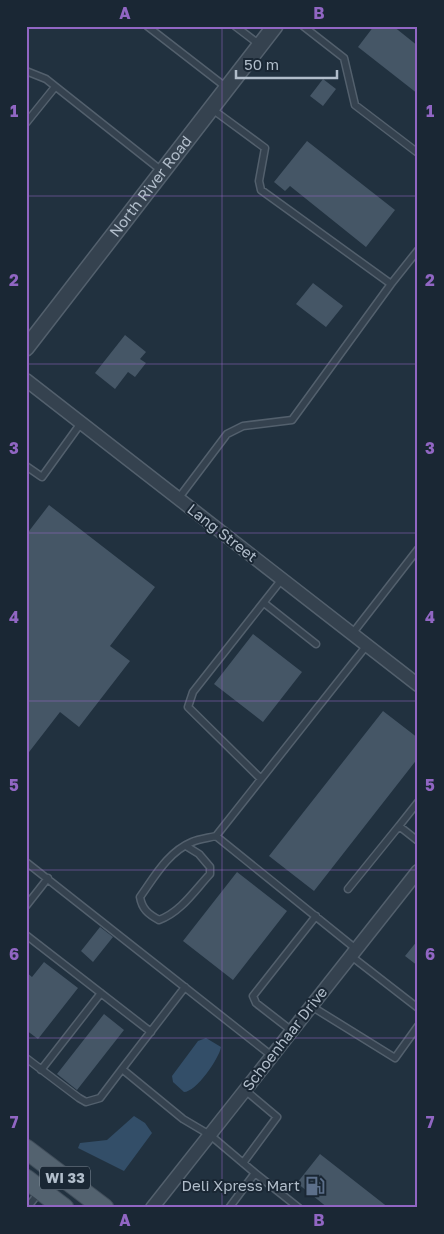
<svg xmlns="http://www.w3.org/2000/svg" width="444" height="1234" font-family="'Golos Text',sans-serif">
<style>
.water{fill:#334e68}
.building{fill:#455666}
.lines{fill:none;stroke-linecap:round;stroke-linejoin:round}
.service-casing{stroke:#53606d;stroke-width:9}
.minor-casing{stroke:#53606d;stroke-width:15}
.tertiary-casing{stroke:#53606d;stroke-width:18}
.primary-casing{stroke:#414e5b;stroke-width:21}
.service{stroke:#35424f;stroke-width:6}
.minor{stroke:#35424f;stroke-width:12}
.tertiary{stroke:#35424f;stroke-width:15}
.primary{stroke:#53626f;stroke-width:19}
.grid{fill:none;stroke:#9166c3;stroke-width:1;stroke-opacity:0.55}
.labels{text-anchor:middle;stroke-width:4;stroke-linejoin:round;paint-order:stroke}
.shield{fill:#1a2734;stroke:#84909d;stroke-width:1}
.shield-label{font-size:14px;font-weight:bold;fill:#b1bdca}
.street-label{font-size:15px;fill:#b1bdca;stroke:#1a2734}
.poi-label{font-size:15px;fill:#b1bdca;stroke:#1a2734;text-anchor:end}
.neatline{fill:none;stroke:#9166c3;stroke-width:2}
.grid-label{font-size:16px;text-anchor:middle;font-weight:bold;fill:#9166c3}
</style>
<rect width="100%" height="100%" fill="#21313f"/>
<path class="water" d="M206,1038L221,1047C219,1059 196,1092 184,1092L173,1082L172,1076L198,1041Z
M134,1116L145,1123L152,1133L124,1171L78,1148L80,1143L107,1140Z"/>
<path class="building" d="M374,26H393L418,46V94L358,47Z
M323,79L336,89L323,106L310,96Z
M307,141L395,210L366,247L290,186L285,191L274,182Z
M313,283L343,306L326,327L296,304Z
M125,335L146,352L140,359L146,363L135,377L128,372L115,389L95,373Z
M49,505L155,587L110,646L130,661L79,727L60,712L26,756V535Z
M253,634L302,672L263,722L214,684Z
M383,711L418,738V758L314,891L269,856Z
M237,872L287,911L233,980L183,941Z
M100,927L113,937L93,962L81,951Z
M418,940V966L405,956Z
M44,962L78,988L38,1039L26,1030V972L32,977Z
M104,1014L124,1030L77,1090L57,1074Z
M320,1154L389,1208H328L297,1183Z"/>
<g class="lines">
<defs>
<path id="service" d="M147,26L227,88
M235,26L260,45
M303,26L344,58L355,105L418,153
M26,71L46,79L162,171
M26,123L55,87
M391,284L418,250
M26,466L42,477L81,423
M178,499L227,434L243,426L292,420L391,284L261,190L259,181L265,148L212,109
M264,603L316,644
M352,634L418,549
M261,779L188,707L193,692L282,579
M399,826L418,802
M186,846L199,854L210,867V874C195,890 181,912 159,920C148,914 142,909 140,897C155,876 168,852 192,842C199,839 208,838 216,836
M26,862L272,1056
M348,889L399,826L418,841
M26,906L48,878
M26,935L151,1032
M356,949L216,836L367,645
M351,956L418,1008
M311,1006L395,1058L418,1026
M292,1031L256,1003L253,996L316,916
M26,1058L79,1098L86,1102L100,1098L122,1069L183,1119L210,1135L255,1173L229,1208
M122,1069L185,987
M41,1070L101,993
M243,1163L277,1117L245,1090
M255,1173L299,1208
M27,1208L54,1173"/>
<path id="minor" d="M26,380L418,685
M152,1208L418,871"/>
<g id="tertiary">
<path id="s1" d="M26,348L275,26"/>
</g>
<path id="primary" d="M26,1149L104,1208
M26,1179L64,1208"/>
</defs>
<use href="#service" class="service-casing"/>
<use href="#minor" class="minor-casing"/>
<use href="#tertiary" class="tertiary-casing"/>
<use href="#primary" class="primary-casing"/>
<use href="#service" class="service"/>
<use href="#minor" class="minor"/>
<use href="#tertiary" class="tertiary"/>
<use href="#primary" class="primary"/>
</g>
<path class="grid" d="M222,26V1208M26,196H418M26,364H418M26,533H418M26,701H418M26,870H418M26,1038H418"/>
<defs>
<symbol id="fuel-bare" viewBox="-9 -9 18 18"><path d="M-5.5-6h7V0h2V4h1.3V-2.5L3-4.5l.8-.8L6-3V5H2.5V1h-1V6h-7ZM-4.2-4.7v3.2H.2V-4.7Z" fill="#5c6f8a" stroke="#1a2734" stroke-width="2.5" paint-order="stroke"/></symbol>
</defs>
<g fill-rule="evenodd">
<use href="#fuel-bare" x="301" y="1172" width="28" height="28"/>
</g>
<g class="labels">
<rect class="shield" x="40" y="1166.5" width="50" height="23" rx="4"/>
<g class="shield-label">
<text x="65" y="1183">WI 33</text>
</g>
<g class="street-label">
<text dy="5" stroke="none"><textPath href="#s1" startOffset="204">North River Road</textPath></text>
<text transform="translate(222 533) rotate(38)" y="5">Lang Street</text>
<text transform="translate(285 1039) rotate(-52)" y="5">Schoenhaar Drive</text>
</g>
<g class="poi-label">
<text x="300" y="1191">Deli Xpress Mart</text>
</g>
</g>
<rect width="444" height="1234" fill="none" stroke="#1a2734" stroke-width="55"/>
<path d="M236 70v8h101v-8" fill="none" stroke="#b1bdca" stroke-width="2.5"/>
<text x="244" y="70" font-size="15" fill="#b1bdca" stroke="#1a2734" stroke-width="4" paint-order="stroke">50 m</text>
<rect x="28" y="28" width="388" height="1178" class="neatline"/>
<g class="grid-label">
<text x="125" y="19">A</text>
<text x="319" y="19">B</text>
<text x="14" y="117">1</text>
<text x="430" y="117">1</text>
<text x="14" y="286">2</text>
<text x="430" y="286">2</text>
<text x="14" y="454">3</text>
<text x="430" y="454">3</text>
<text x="14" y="623">4</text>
<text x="430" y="623">4</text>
<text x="14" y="791">5</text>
<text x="430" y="791">5</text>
<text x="14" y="960">6</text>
<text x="430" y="960">6</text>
<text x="14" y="1128">7</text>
<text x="430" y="1128">7</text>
<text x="125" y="1226">A</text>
<text x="319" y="1226">B</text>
</g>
</svg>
